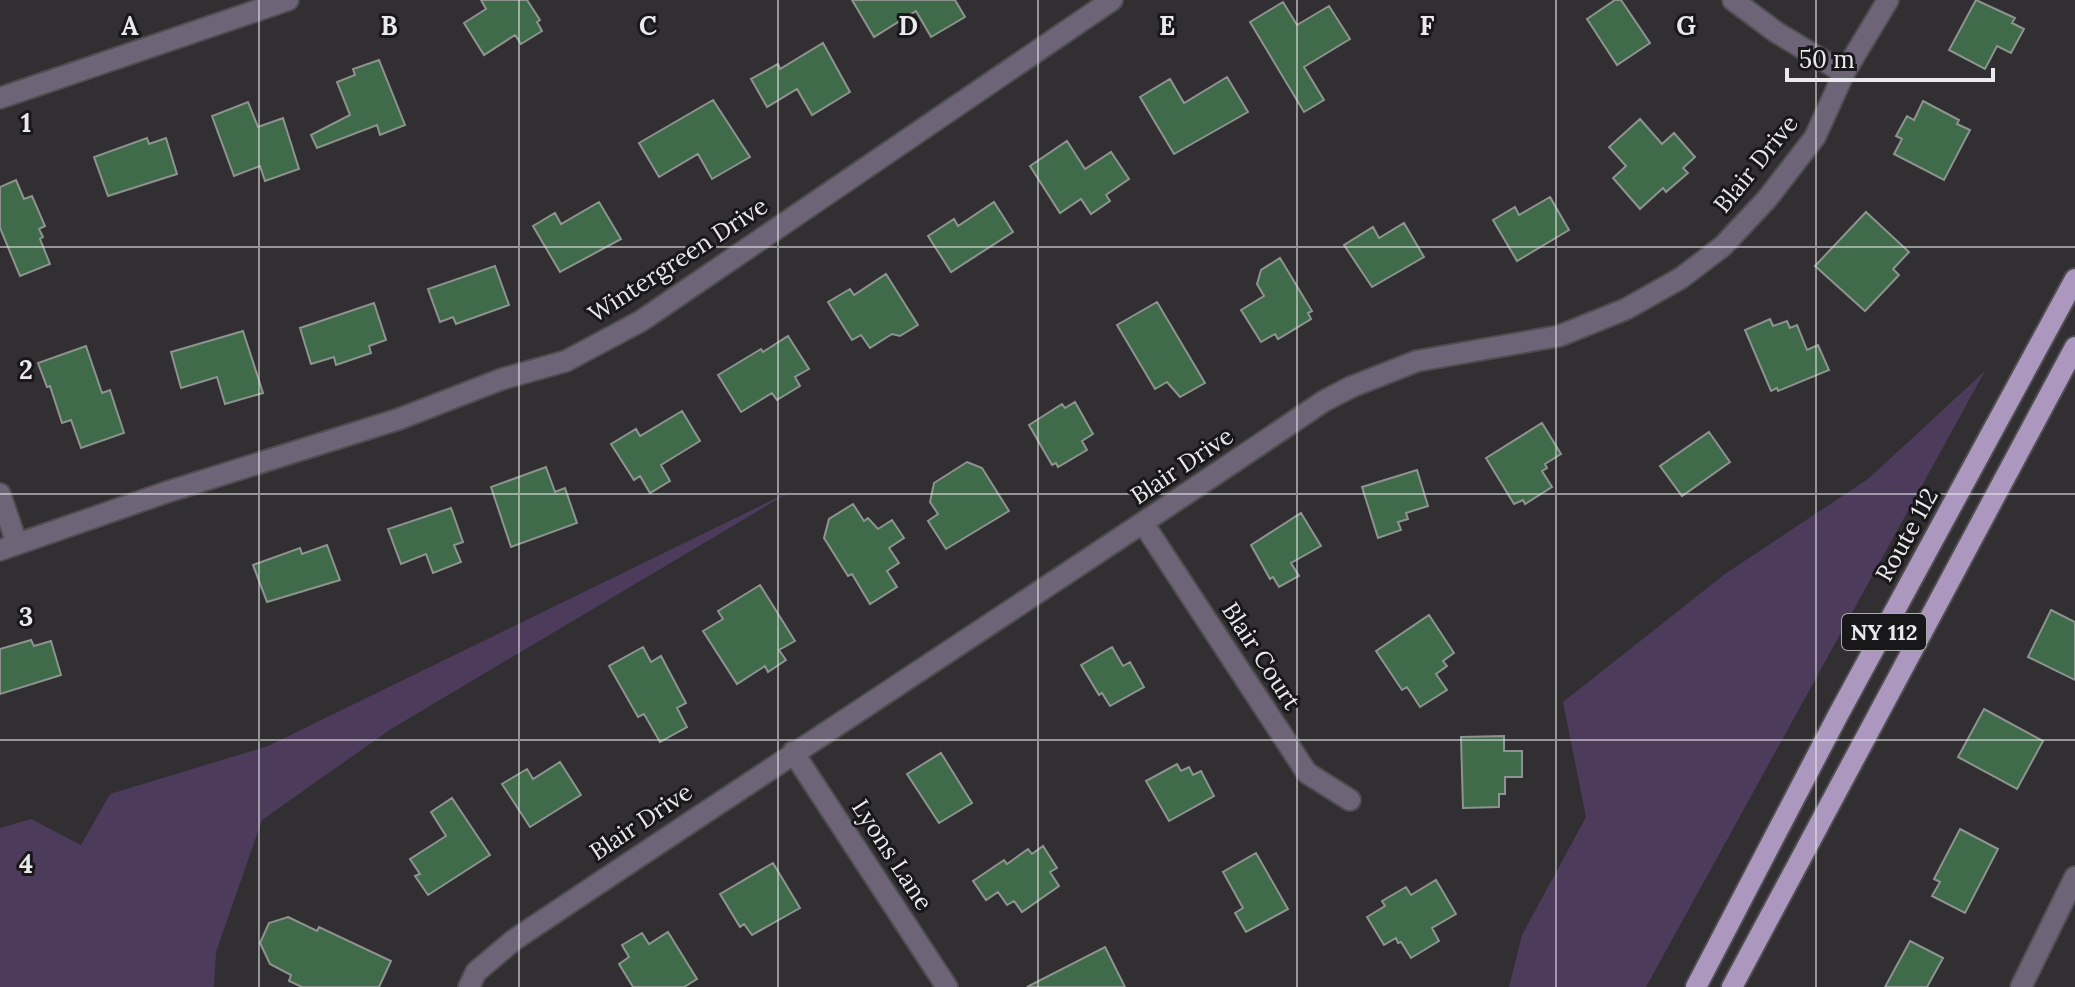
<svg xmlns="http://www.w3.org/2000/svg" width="2075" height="987" font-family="Lora,serif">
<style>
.green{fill:#4d3b5c}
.building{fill:#3f6b4b;stroke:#8f9390;stroke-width:2}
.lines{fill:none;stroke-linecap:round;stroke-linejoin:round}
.minor-casing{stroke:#4f4d50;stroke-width:24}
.primary-casing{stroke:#4f4d50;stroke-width:24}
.minor{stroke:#6e6478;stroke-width:20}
.primary{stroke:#ac97bf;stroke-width:20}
.grid{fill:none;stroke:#eae9eb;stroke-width:2;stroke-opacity:0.55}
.labels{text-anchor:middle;stroke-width:6;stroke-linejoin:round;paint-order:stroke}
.shield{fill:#181719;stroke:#abaaac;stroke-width:2}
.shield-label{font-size:22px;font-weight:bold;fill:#eae9eb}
.street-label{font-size:24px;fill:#eae9eb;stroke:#181719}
.grid-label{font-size:26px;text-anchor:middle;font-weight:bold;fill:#eae9eb;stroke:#181719;stroke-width:6;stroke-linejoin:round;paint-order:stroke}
</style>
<rect width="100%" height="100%" fill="#312f32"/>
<path class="green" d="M1985,371L1646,987H1509L1522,935L1586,817L1563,702L1725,574L1868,479Z
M795,489L391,729L262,820L216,952L214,987H0V828L31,819L81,845L110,794L268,746Z"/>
<path class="building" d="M481,0H527L540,20L537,22L542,31L521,44L515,35L484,55L464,23L486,9Z
M852,0H955L965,17L931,37L916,11L874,37Z
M1615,0H1621L1650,43L1617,65L1587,19Z
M1976,0L2015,18L2012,23L2024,29L2011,53L1997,46L1985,69L1949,50Z
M1283,2L1297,25L1329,6L1350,39L1304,67L1324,100L1304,112L1250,22Z
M823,43L850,92L812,115L797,89L767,107L751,79L778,64L780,69Z
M379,60L405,125L380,135L377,125L317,148L311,135L350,115L337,82L355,75L353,69Z
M1227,77L1248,112L1174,154L1140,97L1170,79L1184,103Z
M713,100L750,157L712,179L698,154L659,177L639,143Z
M1923,101L1959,120L1957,124L1970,130L1944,180L1894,154L1902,139L1896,136L1907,116L1914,120Z
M248,102L258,127L283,118L299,169L265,181L260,166L234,176L212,116Z
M1640,119L1662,144L1674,133L1695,157L1683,168L1688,173L1666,192L1663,188L1640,209L1613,178L1626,166L1609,147Z
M147,138L149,144L166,138L177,174L108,196L94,157Z
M1067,141L1085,169L1111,152L1129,179L1106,195L1110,201L1091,214L1081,199L1060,213L1030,166Z
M16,180L24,199L32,196L45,226L39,229L43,237L40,239L50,264L20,276L0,228V187Z
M1550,197L1569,230L1517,261L1493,220L1515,207L1519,215Z
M599,202L621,239L560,272L533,226L555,213L561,224Z
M994,202L1013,232L951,272L928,236L954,219L958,226Z
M1866,212L1909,252L1893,269L1899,275L1865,311L1815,266Z
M1404,223L1424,257L1372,287L1344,245L1373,227L1379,238Z
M1280,258L1312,311L1308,313L1311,319L1278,339L1275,334L1261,342L1241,310L1264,296L1257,284L1261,270Z
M495,266L509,305L456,324L453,317L440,322L428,289Z
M886,274L918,325L900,336L892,334L870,348L861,335L852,340L828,302L850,289L854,295Z
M1157,302L1205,383L1180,397L1167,382L1155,389L1117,325Z
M374,303L386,340L369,346L371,353L336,365L334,357L311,364L300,328Z
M1770,319L1773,326L1787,321L1790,328L1797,325L1807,350L1818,345L1829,370L1778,391L1777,388L1771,391L1745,330Z
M243,331L263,393L225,404L217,377L181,388L171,352Z
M788,336L809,369L795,377L800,386L777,400L772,393L741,412L718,375L761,349L763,352Z
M86,346L102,393L110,390L124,433L81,448L71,420L62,423L50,386L47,387L38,363Z
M1075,402L1093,434L1082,441L1087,450L1058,467L1056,463L1052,465L1029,425L1062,404L1065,408Z
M682,411L700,441L661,465L670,481L650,493L640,476L634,480L611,444L636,429L640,436Z
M1542,423L1561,454L1545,464L1547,468L1542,471L1552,487L1525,504L1523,500L1514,504L1486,458Z
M1709,432L1730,462L1682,496L1660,466Z
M967,462L982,468L1009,511L946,549L928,521L938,514L930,502L934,483Z
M546,467L555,492L565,488L577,523L511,547L491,487Z
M1417,470L1428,506L1406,513L1408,519L1398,522L1401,530L1378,538L1362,487Z
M853,504L864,521L868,518L878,529L892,520L904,538L889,548L899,563L887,571L897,587L870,604L852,574L848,576L824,538L829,519Z
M451,508L463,542L454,545L461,562L433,573L426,554L401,564L388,529Z
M1301,513L1321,546L1291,563L1299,576L1279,587L1273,577L1270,579L1251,545Z
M327,545L340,580L267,602L253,565L300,548L302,554Z
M760,585L795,641L779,650L786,660L768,672L765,666L737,684L703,631L723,619L718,611Z
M2051,610L2075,622V680L2028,657Z
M1429,615L1454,653L1443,661L1447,666L1436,674L1447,690L1420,707L1407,687L1402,690L1376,651Z
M31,640L34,646L51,641L61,675L0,694V649Z
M643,647L651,662L661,656L686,703L677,708L687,727L660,742L644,714L638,717L609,666Z
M1112,647L1123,666L1130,662L1144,687L1110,706L1102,693L1099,695L1081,665Z
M1984,709L2043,741L2017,789L1958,757Z
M1504,736V751H1522V777H1505V794H1499V807L1463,808L1461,737Z
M941,753L972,803L939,823L907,774Z
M560,762L581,795L530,827L502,784L527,769L533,779Z
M1177,764L1181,771L1189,767L1193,775L1201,771L1214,796L1169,821L1146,781Z
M452,798L490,855L428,895L415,876L420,874L410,859L446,836L431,812Z
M1960,829L1998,849L1965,913L1932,896L1940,882L1934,879Z
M1043,846L1057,868L1050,872L1059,886L1022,912L1014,901L1007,905L998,892L986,900L973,881L1004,860L1007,864L1028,849L1032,854Z
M1256,853L1288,909L1246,932L1235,913L1243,908L1223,872Z
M773,863L800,908L752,935L744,924L740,927L720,894Z
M1436,880L1456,914L1432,928L1439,941L1411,958L1401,942L1398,943L1396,938L1384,945L1367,917L1385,906L1382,901L1406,887L1411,895Z
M288,917L317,931L319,927L391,961L379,987H302L289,981L291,975L270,964L260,943L269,923Z
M668,932L697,979L684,987H633L619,964L629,957L622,945L642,933L649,944Z
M1910,941L1943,958L1927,987H1885Z
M1105,947L1125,987H1027Z"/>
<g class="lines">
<defs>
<path id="minor" d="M1733,0L1776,32L1844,73
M0,98L288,0
M0,494L17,544
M1143,523L1307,773L1350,800
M0,550L167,492L399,419L502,379L566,361L641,321L1112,0
M793,752L947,987
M469,987L476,972L514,940C783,759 1056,583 1324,401L1351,387L1417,361L1559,336L1626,309L1681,278L1723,246L1767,199L1815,137L1844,73L1888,0
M2021,987L2075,877"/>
<path id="primary" d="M1696,987L1837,717L2075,279
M1732,987L2075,347"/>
</defs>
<use href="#minor" class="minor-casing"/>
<use href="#primary" class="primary-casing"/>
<use href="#minor" class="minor"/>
<use href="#primary" class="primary"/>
</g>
<path class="grid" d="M259,0V987M519,0V987M778,0V987M1038,0V987M1297,0V987M1556,0V987M1816,0V987M0,247H2075M0,494H2075M0,740H2075"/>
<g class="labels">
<rect class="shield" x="1842" y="614" width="84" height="36" rx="6"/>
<g class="shield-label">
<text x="1884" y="640">NY 112</text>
</g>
<g class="street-label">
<text transform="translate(1756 164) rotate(-51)" y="8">Blair Drive</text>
<text transform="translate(678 260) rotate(-33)" y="8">Wintergreen Drive</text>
<text transform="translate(1182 466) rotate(-34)" y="8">Blair Drive</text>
<text transform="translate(1907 535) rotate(-61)" y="8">Route 112</text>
<text transform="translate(1261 656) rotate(57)" y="8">Blair Court</text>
<text transform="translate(641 822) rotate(-34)" y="8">Blair Drive</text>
<text transform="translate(892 855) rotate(57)" y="8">Lyons Lane</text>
</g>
</g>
<g class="grid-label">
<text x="130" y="35">A</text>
<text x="389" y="35">B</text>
<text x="648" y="35">C</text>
<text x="908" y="35">D</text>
<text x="1167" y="35">E</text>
<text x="1427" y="35">F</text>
<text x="1686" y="35">G</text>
<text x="26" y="132">1</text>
<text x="26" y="379">2</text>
<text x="26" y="626">3</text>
<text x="26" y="873">4</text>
</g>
<path d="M1787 68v12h206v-12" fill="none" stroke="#eae9eb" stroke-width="4"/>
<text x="1799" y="68" font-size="24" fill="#eae9eb" stroke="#181719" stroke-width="6" paint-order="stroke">50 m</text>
</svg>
